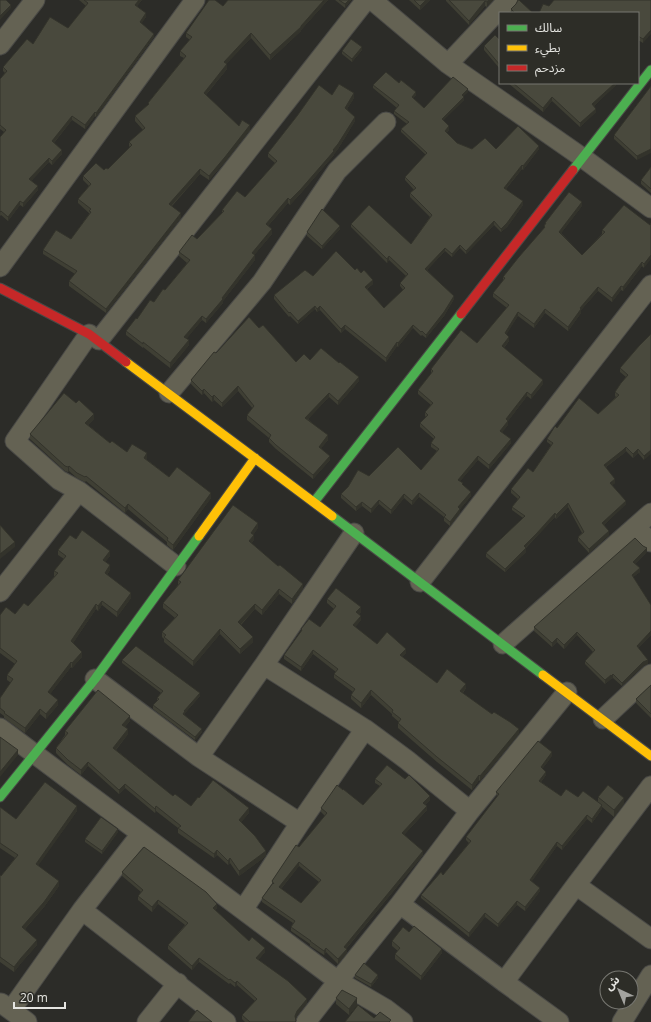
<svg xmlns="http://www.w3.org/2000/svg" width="651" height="1022" font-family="'Open Sans','Noto Sans Arabic',sans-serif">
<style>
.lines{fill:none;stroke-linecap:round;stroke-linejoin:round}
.street-casing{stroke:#494946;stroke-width:21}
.fast-casing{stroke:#494946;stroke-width:11}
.slow-casing{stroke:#494946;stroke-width:11}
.jam-casing{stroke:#494946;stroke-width:11}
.street{stroke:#646253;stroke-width:19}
.fast{stroke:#4caf50;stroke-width:9}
.slow{stroke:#ffc107;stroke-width:9}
.jam{stroke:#c62828;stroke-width:9}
.wall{fill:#3f3f34;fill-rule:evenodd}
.shaded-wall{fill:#33332b}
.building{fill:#49493d;stroke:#33332b;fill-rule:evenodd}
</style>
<rect width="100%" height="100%" fill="#2c2c28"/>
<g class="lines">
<defs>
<path id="street" d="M372,0L448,64L583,158L651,208
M0,45L35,0
M448,64L508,0
M0,267L195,0
M89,334L15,441L59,480L79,491L176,566
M99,340L366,0
M169,393L262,282L337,171L386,122
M635,527L651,542
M420,582L651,285
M0,592L79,491
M503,644L651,513
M264,665L365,729L407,760L470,811
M95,679L199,757L300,823
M603,719L651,674
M0,728L338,981L386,1009L403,1022
M199,757L264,665L354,533
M576,885L651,939
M400,904L504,982L559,1022
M82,910L226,1022
M243,910L300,823L365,729
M504,982L576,885L651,786
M1,1003L27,1022
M11,1010L82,910L141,834
M147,1022L178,983
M306,1022L338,981L400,904L470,811L567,692
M622,1022L651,975"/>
<path id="fast" d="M573,170L651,70
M314,502L461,314
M332,516L543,675
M0,797L95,679L199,536"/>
<path id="slow" d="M126,362L332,516
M199,536L255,458
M543,675L651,756"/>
<path id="jam" d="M0,288L89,334L126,362
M461,314L573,170"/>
</defs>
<use href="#street" class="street-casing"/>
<use href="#fast" class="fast-casing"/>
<use href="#slow" class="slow-casing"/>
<use href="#jam" class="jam-casing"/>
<use href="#street" class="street"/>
<use href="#fast" class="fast"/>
<use href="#slow" class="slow"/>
<use href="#jam" class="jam"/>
</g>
<path class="wall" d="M79,0H142L137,6L146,17L141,23L154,37L96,117L95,116L85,129L72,120L54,143L62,154L52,165L49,162L31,181L38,190L23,207L20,205L8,221L1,215L0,216L4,132L0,129V79L5,73L3,71V67L33,44L68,28L86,6Z
M228,0H328L301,30V31L270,60L251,38L226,64L227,69L206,95L239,126L250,130L225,162L209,180L200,174L172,206L181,218L106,313L69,286V281L75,274L43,254V250L71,239L89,214V213L78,203V199L89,186L83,180V176L108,169L130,147L129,146V142L143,130L135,121V116L148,105V103L184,58L180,56V51L190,40L186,37V33L223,6Z
M335,0H351L345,8Z
M409,0H430L420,10Z
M446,0H493L487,7L485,6L469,25L446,1Z
M651,0L643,43L638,40V13L549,6Z
M511,9L533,13H511Z
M500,40V69L484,50V46Z
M362,50L352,62L342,54V51Z
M399,83L416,95L413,98L424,108L468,92L463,96L464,100L443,120L449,130L446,133L457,143L472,149H539L523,170L522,169L506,189L523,205L507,227L501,232L494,225L466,254L460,248L452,257L445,251L427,270L454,299L444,316L426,338L422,335L421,336L413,328L398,347L397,346L386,362L345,329L341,333L320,310L317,312L315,309L298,324L290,316L289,317L274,299V295L313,276L355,270L361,273L373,284L367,289L384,308L403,290L400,286V283L406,276L389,260L387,263L351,227V224L411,244L430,217L410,197V193L414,190L405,180V177L426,155L401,132V129L407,124L394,114V111L397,108L373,88V85Z
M508,83H616V85L594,106L596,112L580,127L552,101L543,112Z
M651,86L637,160L614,139V135Z
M332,95L354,98L347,109L355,121L338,149L334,154V155L301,193L290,205L288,203L268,226L272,234L254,255L255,260L223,301V303L206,323L202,320L186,339L189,345L170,368L143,347V348L126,335V331L165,290L187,263L179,256V252L197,239L222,213V210L245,197L275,163L268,157V153Z
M651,167V193L641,184V180Z
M582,206L561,233L582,255L602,234V230L650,225L644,268L642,266L623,291L621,290L612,302L598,291L581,310V313L568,331L545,313L534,328L518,316L506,334L509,341L504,348L543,384L531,399L527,396L508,421V425L502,432L511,443L489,469L478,460L460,481L471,496L460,509V513L450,526L444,521V517L419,497L412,505L404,498L391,514L379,504L371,513L362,506L356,511L341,498V494L369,476L421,470L437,451L431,447V443L434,439L420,427V423L426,417L425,416V412L431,405L418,394V390L431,374V369L477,343L507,308L493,297V293L503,281V277L544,229L545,223Z
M340,229L322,249L307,236V232Z
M259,328L296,362L310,360L359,381L338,405L329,397L308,419L328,440L321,448L330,460L313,479L276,449L269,442V438L247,420V415L253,409L238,391L222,407L214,400L212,402L204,393L202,395L191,384V380L216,353Z
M651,334L644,460L638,453L633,458L626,451L623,454L606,467L615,483L612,485L626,504L604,525L609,535L589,553L578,541V537L582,533L568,507L556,519L555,517L537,536L526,548V552L505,572L486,557V553L523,518L512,510V507L518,499L511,493V489L533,472L551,445L547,442V439L557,428L598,414L616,397L615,396V392L626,377L620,372V368Z
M94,419L88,425L110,443L127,452L147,458L146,459L169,477L211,498L173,550L167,545V542L128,509L125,513L86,481L85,482L77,478L69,471L68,472L65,471L30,439V434Z
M258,528L253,535L254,540L251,544L303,589L292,604L279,594L262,615L255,609L241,625L253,642L240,654L220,634L193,666L164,642V639L162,637V632L175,618L163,608V603L178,585V580Z
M76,539L110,556L105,562L110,570L107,575L131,598L117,617L102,605L98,611L96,609L73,643L82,657L72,668L71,667L50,694L58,705L46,719L40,714L25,733L4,718V716L0,713V698L11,683L7,680V675L15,664L0,653V615L15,614L28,606L55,576H54V571L64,559L58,555V550Z
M647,552L635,564L640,572L633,577L651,605V635L638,648L648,664L643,666L622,686L613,678L611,679L605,684L585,664V661L593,652L577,635L564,649L557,642L552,647L534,631V627Z
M327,599L361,612L359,614L361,620L355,627L377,644L406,653L402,657L437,683L466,688L463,693L519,734L480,781L479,780L472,790L437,762L398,728V723L399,722L392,716V714L371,695L361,708L351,699V695L353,692L334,678V674L336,672L313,654L301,671L284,659V655L301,632V629L320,627L334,609L327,603Z
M122,660L200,696L185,713V715L184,716L202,732L195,740L153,709V705L157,701V698L161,693L122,663Z
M651,685V718L636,703V699Z
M130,721L125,727L128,734L116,750L173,796L191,806L199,798L249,813L241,822L266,856L239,876L230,863L228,865L217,855L214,858L178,833V828L156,811L155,813L125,788L119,794L88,766L81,775L68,765L56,753V748L65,735V731Z
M552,756L542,769L546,775L541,782L561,796L578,797L598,802V797L624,804L614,817L602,807V809L592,823L587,819L562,850L557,846L531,882L540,891L525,911L517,905L498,927L485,917L469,937L421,898V895L443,875L469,843L466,840V837L497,797L496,792Z
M375,779L430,800L425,805L427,810L404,835L423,855L346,949L347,953L338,964L326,952L324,955L310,946V944L291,931V927L293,923L262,902V898L272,884V881L299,847L325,816L321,812V808L363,805L380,786L375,783ZM299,866L319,882L301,903L281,889Z
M0,807L16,819L77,811L38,865L59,886L44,907L25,929L37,945L21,963L14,972L0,962V875L1,876L15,858L0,848Z
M118,832L102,854L85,842V839Z
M122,872L217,908L215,910L249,941L265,952L258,960L307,1003L297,1016L296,1019V1022H245L242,1019V1015L255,1001L237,985L235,987L230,983L229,984L199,962L192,970L168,949V945L185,925L158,904L152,912L138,900V896L141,892L122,876Z
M409,932L442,953L421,980L395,959V954L398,951L392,946V941Z
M355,975L378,978L371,987L355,978Z
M336,998L357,1005L349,1015L336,1004Z"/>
<path class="shaded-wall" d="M139,0H142L135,8V5Z
M324,0H328L301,30V31L270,60V55L301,26Z
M349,0H351L345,8V4Z
M426,0H430L420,10V6Z
M489,0H493L487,7V2Z
M485,1V6L469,25V21Z
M11,5V8L0,20V16Z
M146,13V17L140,26V22Z
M651,30V34L643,43V39Z
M251,33V38L224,66V62Z
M154,34V37L96,117V113Z
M362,47V50L352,62V59Z
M227,64V69L204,97V93Z
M615,83H616V85L592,108V104Z
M468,89V92L462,98V95Z
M416,92V95L412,100V97Z
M354,93V98L345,112V108Z
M464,97V100L442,122V119Z
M552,97V101L543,112V108Z
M596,109V112L580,127V123Z
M95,112V116L85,129V125Z
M72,116V120L52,145V141Z
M355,117V121L338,149L334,154V155L301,193L290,205V200Z
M250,125V130L225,162L209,180V176Z
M449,126V130L445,134V131Z
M539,146V149L523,170V166Z
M651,149V153L637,160V156Z
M62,150V154L52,165V161Z
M49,158V162L29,183V179Z
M522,165V169L504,191V188Z
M200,169V174L169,208V204Z
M38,186V190L23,207V203Z
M288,198V203L266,228V224Z
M20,201V205L8,221V217Z
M523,201V205L507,227L501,232V229Z
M582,202V206L559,236V232Z
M181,213V218L106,313V309Z
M494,221V225L466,254V251Z
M340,226V229L322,249V246Z
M272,229V234L252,258V253Z
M460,245V248L452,257V254Z
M445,248V251L425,272V269Z
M255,255V260L223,301V303L206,323V319Z
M651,255V259L644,268V264Z
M389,256V260L387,263V259Z
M642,262V266L623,291V287Z
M373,280V284L365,290V287Z
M621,286V290L612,302V298Z
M598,287V291L581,310V313L568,331V327L580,308Z
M454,296V299L444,316L426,338V335Z
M315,306V309L298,324V321Z
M320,306V310L317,312V309Z
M545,309V313L534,328V324Z
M518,312V316L505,337V333Z
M202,316V320L184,342V337Z
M345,325V329L341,333V329Z
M413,325V328L398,347V343Z
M509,337V341L502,350V346Z
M189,340V345L170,368V363Z
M397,342V346L386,362V358Z
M359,377V381L338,405V401Z
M543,380V384L531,399V395Z
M238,386V391L222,407V403Z
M204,389V393L202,395V391Z
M527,392V396L508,421V425L500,435V431L506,419Z
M329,393V397L305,422V418Z
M214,395V400L212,402V397Z
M94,414V419L85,428V423Z
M328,435V440L319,451V447Z
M511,439V443L489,469V465Z
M626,447V451L623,454L604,468V465Z
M638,449V453L633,458V454Z
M651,450V454L644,460V456Z
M147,453V458L144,463V458Z
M330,456V460L313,479V475Z
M478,456V460L458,484V480Z
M69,466V471L68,472V467Z
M615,479V483L610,487V483Z
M471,492V496L460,509V513L450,526V522L458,507Z
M211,493V498L173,550V545Z
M419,493V497L412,505V501Z
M404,494V498L391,514V510Z
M379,500V504L371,513V509Z
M626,501V504L602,527V523Z
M362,502V506L356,511V507Z
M568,503V507L556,519V515Z
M128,504V509L125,513V508Z
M555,513V517L537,536L524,549V546Z
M258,523V528L251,538V533Z
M609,531V535L589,553V549Z
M254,535V540L249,546V541Z
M15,542V547L0,559V554Z
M526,548V552L505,572V569Z
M647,548V552L633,566V562Z
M110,551V556L103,565V560Z
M110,565V570L105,578V573Z
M640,568V572L632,578V575Z
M303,584V589L292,604V599Z
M279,589V594L262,615V610Z
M131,593V598L117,617V612Z
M102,601V605L98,611V606Z
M96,604V609L71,646V641Z
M255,604V609L238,627V622Z
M361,607V612L356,617V612Z
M361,616V620L353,630V625Z
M220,629V634L193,666V661Z
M651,631V635L637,649V646Z
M577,632V635L564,649V645Z
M253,637V642L240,654V649Z
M557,638V642L552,647V643Z
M406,649V653L400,660V655Z
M313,650V654L301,671V667Z
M82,652V657L72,668V663Z
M648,660V664L643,666L622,686V683L643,662Z
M71,662V667L48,697V692Z
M613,674V678L611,679V676Z
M611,675V679L605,684V680Z
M466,684V688L460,696V691Z
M371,690V695L361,708V703Z
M200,693V696L185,713V715L183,718V714L184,711Z
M58,700V705L46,719V714Z
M40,709V714L25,733V728Z
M130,716V721L122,730V725Z
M128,729V734L113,753V748Z
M202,729V732L195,740V737Z
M519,729V734L480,781V776Z
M18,750V755L0,777V772Z
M552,752V756L541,771V767Z
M88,762V766L81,775V770Z
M546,772V775L539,784V781Z
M479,775V780L472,790V785Z
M125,784V788L119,794V790Z
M430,796V800L423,807V803Z
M624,798V804L614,817V810Z
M602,805V809L592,823V819Z
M77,806V811L36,869V864Z
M156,806V811L155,813V809Z
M427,806V810L402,837V833Z
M249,808V813L239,825V820Z
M587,815V819L562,850V846Z
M118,829V832L102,854V851Z
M557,842V846L530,884V880Z
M217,850V855L214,858V854Z
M266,851V856L239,876V871Z
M423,851V855L344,951V947Z
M230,858V863L228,865V861Z
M299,862V866L279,891V887Z
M59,881V886L44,907L22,932V927Z
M540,888V891L525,911V907Z
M158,900V904L152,912V907Z
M517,901V905L498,927V924Z
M217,904V908L213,912V908Z
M485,913V917L469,937V933Z
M37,940V945L21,963L14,972V967L21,958Z
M265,948V952L256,963V958Z
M326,948V952L324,955V951Z
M347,949V953L338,964V959Z
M442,949V953L421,980V976Z
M199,958V962L192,970V966Z
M378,975V978L371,987V984Z
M237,981V985L235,987V983Z
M357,998V1005L349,1015V1009Z
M307,999V1003L297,1016L295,1020V1016L297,1011Z"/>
<path class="building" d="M0,0H6L11,5L0,16Z
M84,0H139L135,5L146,13L140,22L154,34L96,113L95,112L85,125L72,116L52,141L62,150L52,161L49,158L29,179L38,186L23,203L20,201L8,217L1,211L0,212V137L6,130L0,125V79L7,71L3,67L27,39L33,44L50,17L68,28L88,3Z
M209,0H215L223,6L228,0H324L301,26V27L270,55L251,33L224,62L227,64L204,93L239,126L242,120L250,125L225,157L209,176L200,169L169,204L181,213L106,309L69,281L77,271L43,250L56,230L71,239L91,212L89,211L91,209L78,199L91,184L83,176L96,163L104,170L106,168L108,169L132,145L129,142L145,128L135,116L149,104L148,103L186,56L180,51L192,37L186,33Z
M339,0H349L345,4Z
M414,0H426L420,6Z
M449,0H489L487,2L485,1L469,21Z
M518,0H519L533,13H515L511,9L516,4Z
M554,0H651V30L643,39L638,36V13H539L543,4L549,6Z
M495,35L500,40V65L484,46Z
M351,39L362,47L352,59L342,51Z
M386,72L399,83L401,80L416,92L412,97L424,108L453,77L468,89L462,95L464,97L442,119L449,126L445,131L457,143L472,149L485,138L496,149L518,126L539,146L523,166L522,165L504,188L523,201L507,223L501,229L494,221L466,251L460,245L452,254L445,248L425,269L454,296L444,312L426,335L422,331L421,332L413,325L398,343L397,342L386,358L345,325L341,329L320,306L317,309L315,306L298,321L290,312L289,313L274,295L305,270L313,276L336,251L355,270L357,268L361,273L364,270L373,280L365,287L384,308L405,288L400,283L408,274L389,256L387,259L351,224L369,205L411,244L432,215L410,193L416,188L405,177L427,153L401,129L409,122L394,111L399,105L373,85Z
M513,83H615L592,104L596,109L580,123L552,97L543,108Z
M339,84L354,93L345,108L355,117L338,144L333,150L334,151L301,189L290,200L288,198L266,224L272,229L252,253L255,255L222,298L223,299L206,319L202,316L184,337L189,340L170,363L143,342V344L126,331L136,318L137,319L150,300L154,302L163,289L165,290L190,260L179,252L192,235L197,239L224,211L222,210L237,191L245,197L277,161L268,153L297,116L319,85L332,95Z
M651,86V149L637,156L614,135Z
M651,167V189L641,180Z
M569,192L582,202L559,232L582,255L605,232L602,230L624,205L650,225L651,223V255L644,264L642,262L623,287L621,286L612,298L598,287L580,308L581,309L568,327L545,309L534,324L518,312L505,333L509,337L502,346L543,380L531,395L527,392L506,419L508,421L500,431L511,439L489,465L478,456L458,480L463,483L462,484L471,492L458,507L460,509L450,522L444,517L446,515L419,493L412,501L404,494L391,510L379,500L371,509L362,502L356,507L341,494L348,487L358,470L369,476L398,447L421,470L439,449L431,443L435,437L420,423L428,415L425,412L433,403L418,390L433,371L431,369L461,330L477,343L509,305L493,293L505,278L503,277L518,258L545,227L544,226L546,223H545Z
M322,209L340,226L322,246L307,232Z
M249,317L259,328L263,325L296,362L304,354L310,360L321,348L339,363L340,362L359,377L338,401L329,393L305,418L328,435L319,447L330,456L313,475L276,445L269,438L271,435L247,415L254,406L238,386L222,403L214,395L212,397L204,389L202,391L191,380L214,352L216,353Z
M651,334V450L644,456L638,449L633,454L626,447L623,450L604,465L615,479L610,483L626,501L602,523L609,531L589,549L578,537L584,532L568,503L556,515L555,513L537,533L524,546L526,548L505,569L486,553L525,516L512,507L520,497L511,489L528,468L533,472L553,443L547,439L555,426L557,428L579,398L598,414L619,395L615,392L621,383L628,375L620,368L639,346Z
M64,393L76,403L79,400L94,414L85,423L110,443L112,441L127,452L132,444L147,453L144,458L169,477L177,467L211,493L173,545L167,540L168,538L128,504L125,508L86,476L85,477L77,473L69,466L68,467L65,466L30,434Z
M233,505L258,523L251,533L254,535L249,541L278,566L280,565L303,584L292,599L279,589L262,610L255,604L238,622L253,637L240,649L220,629L193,661L164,637L166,635L162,632L178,615L163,603L181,582L178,580Z
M0,525L15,542L0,554Z
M82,530L110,551L103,560L110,565L105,573L131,593L117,612L102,601L98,606L96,604L71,641L82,652L72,663L71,662L48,692L58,700L46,714L40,709L25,728L4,713L5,712L0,708V698L13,679L7,675L17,661L0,648V615L6,607L15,614L24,603L28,606L58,573L54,571L66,556L58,550L70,535L76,539Z
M635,538L643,546L647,548L633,562L640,568L632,575L651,605V631L637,646L648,660L643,662L622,683L613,674L611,676V675L605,680L585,661L595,650L577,632L564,645L557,638L552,643L534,627Z
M336,588L361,607L356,612L361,616L353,625L377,644L387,632L406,649L400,655L437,683L447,669L466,684L460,691L492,714L494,712L510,722L519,729L480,776L479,775L472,785L437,757L398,723L401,719L392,712L393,710L371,690L361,703L351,695L355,689L334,674L338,669L313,650L301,667L284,655L302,630L301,629L309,619L320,627L336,606L327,599Z
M136,646L200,693L184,711H185L183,714L202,729L195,737L153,705L159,699L157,698L163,691L122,660Z
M651,685V714L636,699Z
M98,690L130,716L122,725L128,729L113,748L173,796L175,794L191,806L198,797L199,798L213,780L249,808L239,820L255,836L266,851L239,871L230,858L228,861L217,850L214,854L178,828L181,826L156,806L155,809L125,784L119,790L88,762L81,770L68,760L56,748L68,733L65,731Z
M0,737L18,750L0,772Z
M538,741L552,752L541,767L546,772L539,781L561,796L566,789L578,797L583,791L602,805L592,819L587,815L562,846L557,842L530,880L540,888L525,907L517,901L498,924L485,913L469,933L421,895L441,872L443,875L471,841L466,837L499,794L496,792Z
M387,765L405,779L409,775L430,796L423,803L427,806L402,833L423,851L344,947L347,949L338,959L326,948L324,951L310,941H311L291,927L295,921L262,898L273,883L274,884L272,881L296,845L299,847L327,813L321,808L337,785L343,790V789L363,805L382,784L375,779ZM299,862L321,880L301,903L279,887Z
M45,782L77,806L36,864L59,881L44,902L22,927L37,940L21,958L14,967L0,957V875L1,876L18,855L0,843V807L16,819Z
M608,785L624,798L614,810L598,797Z
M101,817L118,829L102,851L85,839Z
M144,847L206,892L217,904L213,908L249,941L252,937L265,948L256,958L288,981L307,999L297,1011L295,1016L296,1021L295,1022H250L242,1015L257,999L237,981L235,983L230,979L229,980L199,958L192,966L168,945L188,923L158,900L152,907L138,896L143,890L122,872Z
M414,926L442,949L421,976L395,954L400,948L392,941L403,927L409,932Z
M364,963L378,975L371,984L355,975Z
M342,990L357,998L349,1009L336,998Z
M358,1005L374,1018L380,1012L391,1020L389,1022H345Z
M197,1010L212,1022H188Z"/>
<rect x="499" y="12" width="140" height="72" fill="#2d2d27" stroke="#777771"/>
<rect x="507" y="25" width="20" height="6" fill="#4caf50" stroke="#777771"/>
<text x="535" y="32" font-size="12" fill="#e5e5e1">سالك</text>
<rect x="507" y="45" width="20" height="6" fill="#ffc107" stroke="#777771"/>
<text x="535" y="52" font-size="12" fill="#e5e5e1">بطيء</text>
<rect x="507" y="65" width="20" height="6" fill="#c62828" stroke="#777771"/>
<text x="535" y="72" font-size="12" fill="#e5e5e1">مزدحم</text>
<g transform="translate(619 990) rotate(316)"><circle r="19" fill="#2d2d27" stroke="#777771"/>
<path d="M0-3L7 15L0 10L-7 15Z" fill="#a4a4a0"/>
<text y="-6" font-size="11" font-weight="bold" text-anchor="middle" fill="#e5e5e1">ش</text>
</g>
<path d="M14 1002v6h51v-6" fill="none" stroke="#e5e5e1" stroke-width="2"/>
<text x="20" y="1002" font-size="12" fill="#e5e5e1" stroke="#2d2d27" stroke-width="3" paint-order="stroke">20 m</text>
</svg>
